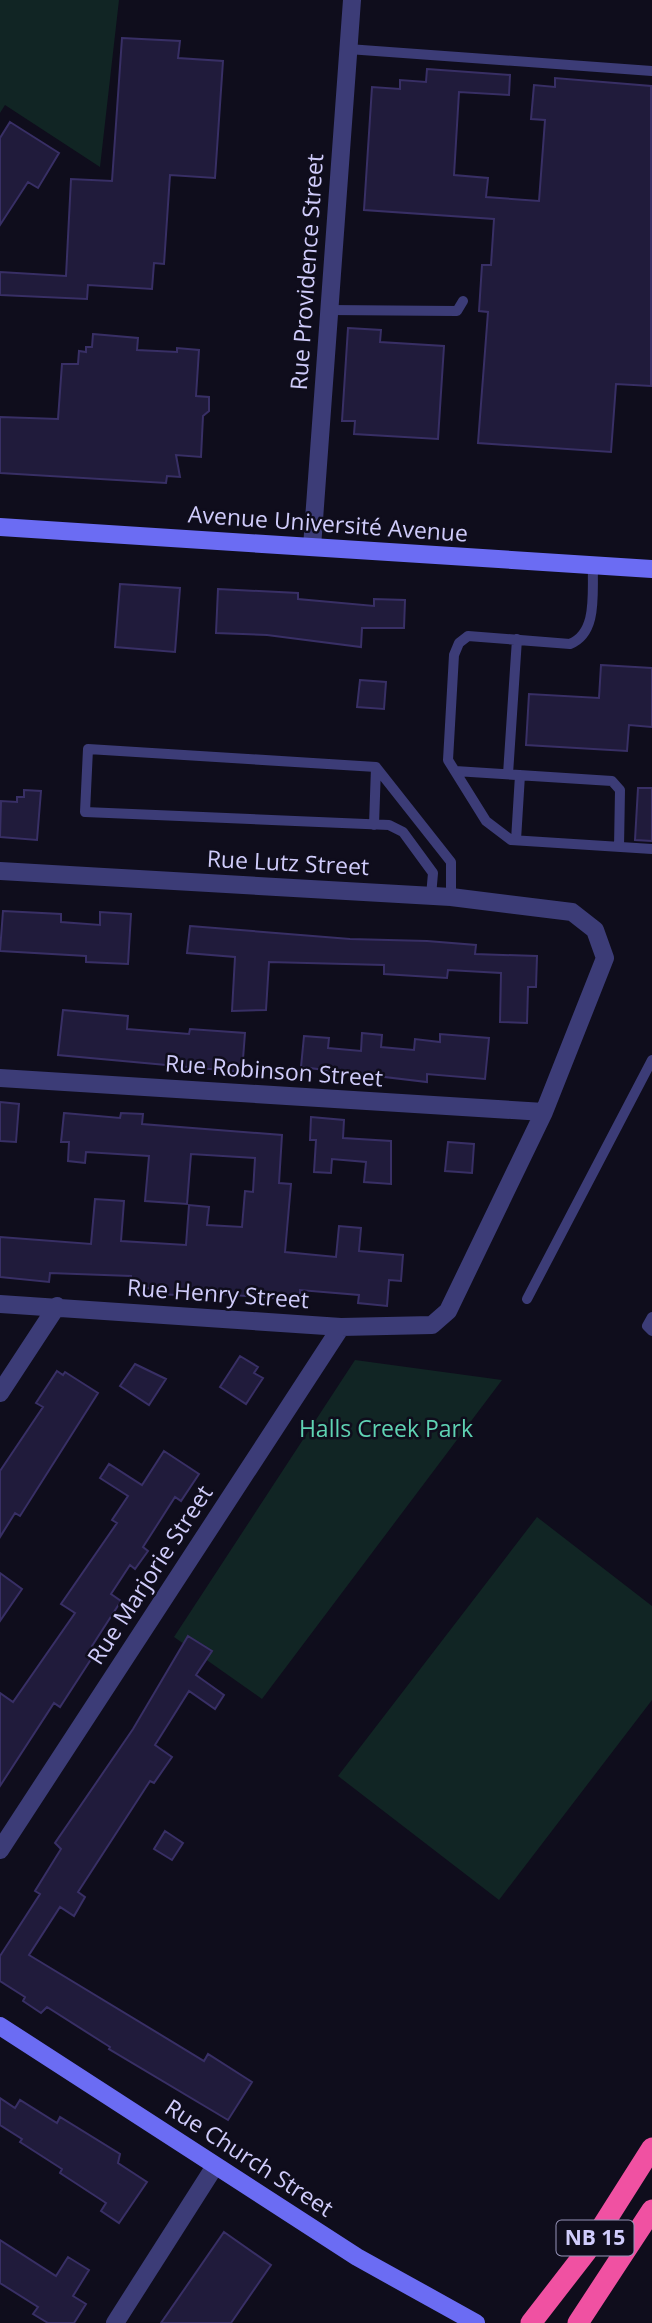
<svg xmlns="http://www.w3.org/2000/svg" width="652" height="2323" font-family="'Open Sans',sans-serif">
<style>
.green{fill:#112524}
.building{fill:#201b3b;stroke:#382f65;stroke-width:2}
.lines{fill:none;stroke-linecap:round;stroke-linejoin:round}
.lane{stroke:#3c3c77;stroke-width:10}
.street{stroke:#3c3c77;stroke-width:18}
.secondary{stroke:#6b6cf3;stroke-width:18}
.highway{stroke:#f051a2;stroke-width:21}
.labels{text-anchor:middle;stroke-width:5;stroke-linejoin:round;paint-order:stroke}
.shield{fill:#0f0d1c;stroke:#9693b8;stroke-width:2}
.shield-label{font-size:21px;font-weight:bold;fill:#d0ccfb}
.street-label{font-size:23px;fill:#d0ccfb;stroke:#0f0d1c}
.park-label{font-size:23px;fill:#5fd3b3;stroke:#0f0d1c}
</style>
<rect width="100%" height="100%" fill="#0f0d1c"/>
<path class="green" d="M0,0H119L100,167L5,105L0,113Z
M355,1360L502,1380L262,1699L174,1637Z
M537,1517L652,1606V1700L499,1900L338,1776Z"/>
<path class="building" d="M122,38L180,41L178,58L223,61L215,178L170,175L164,264L154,263L152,289L88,285L87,299L0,295V272L66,276L71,179L112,181Z
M427,69L510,75L509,95L459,92L454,175L488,178L486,197L539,201L545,120L531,119L534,85L555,87V78L651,86V386L616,384L611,452L478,443L488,312L479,311L482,265H491L494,219L364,210L372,87L400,89V80L426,82Z
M10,122L59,153L38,188L28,182L0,225V138Z
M348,328L381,330L380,342L444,346L438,439L354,434L355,421H342Z
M93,334L138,338L137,350L177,352V348L199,350L196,396L209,397V411L203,416L201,457L176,455L180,477L167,476L166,483L0,473V417L58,419L62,364H78L79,351L86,352V347H92Z
M120,584L180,588L175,652L115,647Z
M218,589L298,593V599L374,606V599L405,600L404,628H362L361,647L267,635L216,633Z
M601,665L652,668V727L629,725L627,751L526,745L529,694L599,698Z
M360,680L386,682L384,709L357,707Z
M638,788H652V841L635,840Z
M24,790L41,791L37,840L0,837L1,801L17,802V797H24Z
M3,911L61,914V922L100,925V912L131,914L128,964L86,962V956L0,951Z
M190,926L350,939L427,941L476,945L475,954L537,956L536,987H528L527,1023L500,1022L501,973L448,970L447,978L384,974V965L269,962L266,1010L232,1011L235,957L187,953Z
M63,1010L128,1016L127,1029L189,1034L190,1029L245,1033L242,1072L58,1055Z
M362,1033L382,1035L381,1047L414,1050L415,1039L440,1042V1034L489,1038L485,1079L427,1074V1082L301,1067L304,1036L329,1038L328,1048L361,1051Z
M0,1102L19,1104L16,1142L0,1141Z
M64,1113L120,1118L121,1113L143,1114L142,1124L282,1135L279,1183L291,1184L285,1252L336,1257L339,1226L361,1228L359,1251L403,1255L401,1281L389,1280L387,1306L358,1303L359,1295L300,1290V1300L179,1291L178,1295L156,1294L157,1289L131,1287V1276L50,1273L49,1282L0,1277V1237L91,1244L95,1199L124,1201L121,1241L186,1245L189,1205L209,1207L207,1225L242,1227L245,1191L253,1192L255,1158L191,1154L187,1204L145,1201L149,1156L86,1152L85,1163L68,1161L69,1142H61Z
M311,1117L344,1120L343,1138L391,1141V1184L364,1182L366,1162L332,1159L331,1173L314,1172L316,1140H310Z
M448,1142L474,1144L472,1173L445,1171Z
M240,1356L258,1367L254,1373L263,1378L246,1404L220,1387Z
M135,1364L166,1379L149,1405L120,1386Z
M57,1371L63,1375L65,1372L98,1393L20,1516L15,1513L0,1537V1471L43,1407L36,1403Z
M164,1451L199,1474L181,1501L175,1497L143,1547L148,1551L135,1569L130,1565L111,1594L121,1601L92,1646L97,1650L60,1707L54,1703L0,1786V1693L13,1702L75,1613L61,1604L117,1523L112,1520L128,1496L100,1478L109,1464L142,1485Z
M0,1573L22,1589L0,1621Z
M188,1636L212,1651L196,1675L224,1695L215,1709L189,1691L155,1745L172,1757L154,1783L150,1781L78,1892L85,1897L74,1916L60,1907L29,1955L204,2061L208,2054L252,2082L228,2120L109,2049L110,2047L47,2007L41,2013L23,2001L25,1997L0,1981V1956L40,1894L35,1891L61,1849L55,1843L133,1729Z
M165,1831L183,1843L172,1860L154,1849Z
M0,2098L15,2108L20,2100L57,2123L60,2117L120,2154L118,2163L147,2182L119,2223L101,2211L106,2203L60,2173L62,2169L20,2142L22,2139L0,2125Z
M224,2232L271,2265L231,2323H161Z
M0,2240L56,2276L68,2257L89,2270L73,2296L86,2304L74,2323H48L33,2314L38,2307L0,2283Z"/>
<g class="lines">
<path class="lane" d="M348,49L652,71
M328,310L457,311L463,301
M593,566C592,593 598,633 570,644L468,636L459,643L454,655L448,760L486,821L511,840L652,849
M455,771L612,781L620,790L619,847
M508,774L517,639
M374,825L376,767
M516,840L520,775
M431,896L433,873L403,832L389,825L85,812L88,749L376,767L451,862V897
M527,1299L652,1060
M652,1317L647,1326L652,1331"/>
<path class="street" d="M312,547L352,0
M0,871L451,897L572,912L595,930L605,958L544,1112L448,1311L432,1325L341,1327L0,1304
M0,1078L544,1112
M0,1393L57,1306
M0,1850L341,1327
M115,2323L215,2166"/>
<path class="secondary" d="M0,527L652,569
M0,2026L357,2257L476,2323"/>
<path class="highway" d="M531,2323L586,2252L652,2148
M578,2323L652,2210"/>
</g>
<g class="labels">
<rect class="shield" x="556.5" y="2220.5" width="77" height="35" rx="5"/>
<g class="shield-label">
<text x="595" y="2245">NB 15</text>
</g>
<g class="street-label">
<text transform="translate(307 272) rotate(-86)" y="8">Rue Providence Street</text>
<text transform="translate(328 524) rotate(4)" y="8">Avenue Université Avenue</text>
<text transform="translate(288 863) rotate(3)" y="8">Rue Lutz Street</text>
<text transform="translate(274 1071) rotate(4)" y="8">Rue Robinson Street</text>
<text transform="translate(218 1294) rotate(4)" y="8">Rue Henry Street</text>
<text transform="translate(150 1575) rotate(-57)" y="8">Rue Marjorie Street</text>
<text transform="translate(249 2158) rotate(33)" y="8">Rue Church Street</text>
</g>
<g class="park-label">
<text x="386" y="1437">Halls Creek Park</text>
</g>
</g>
</svg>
